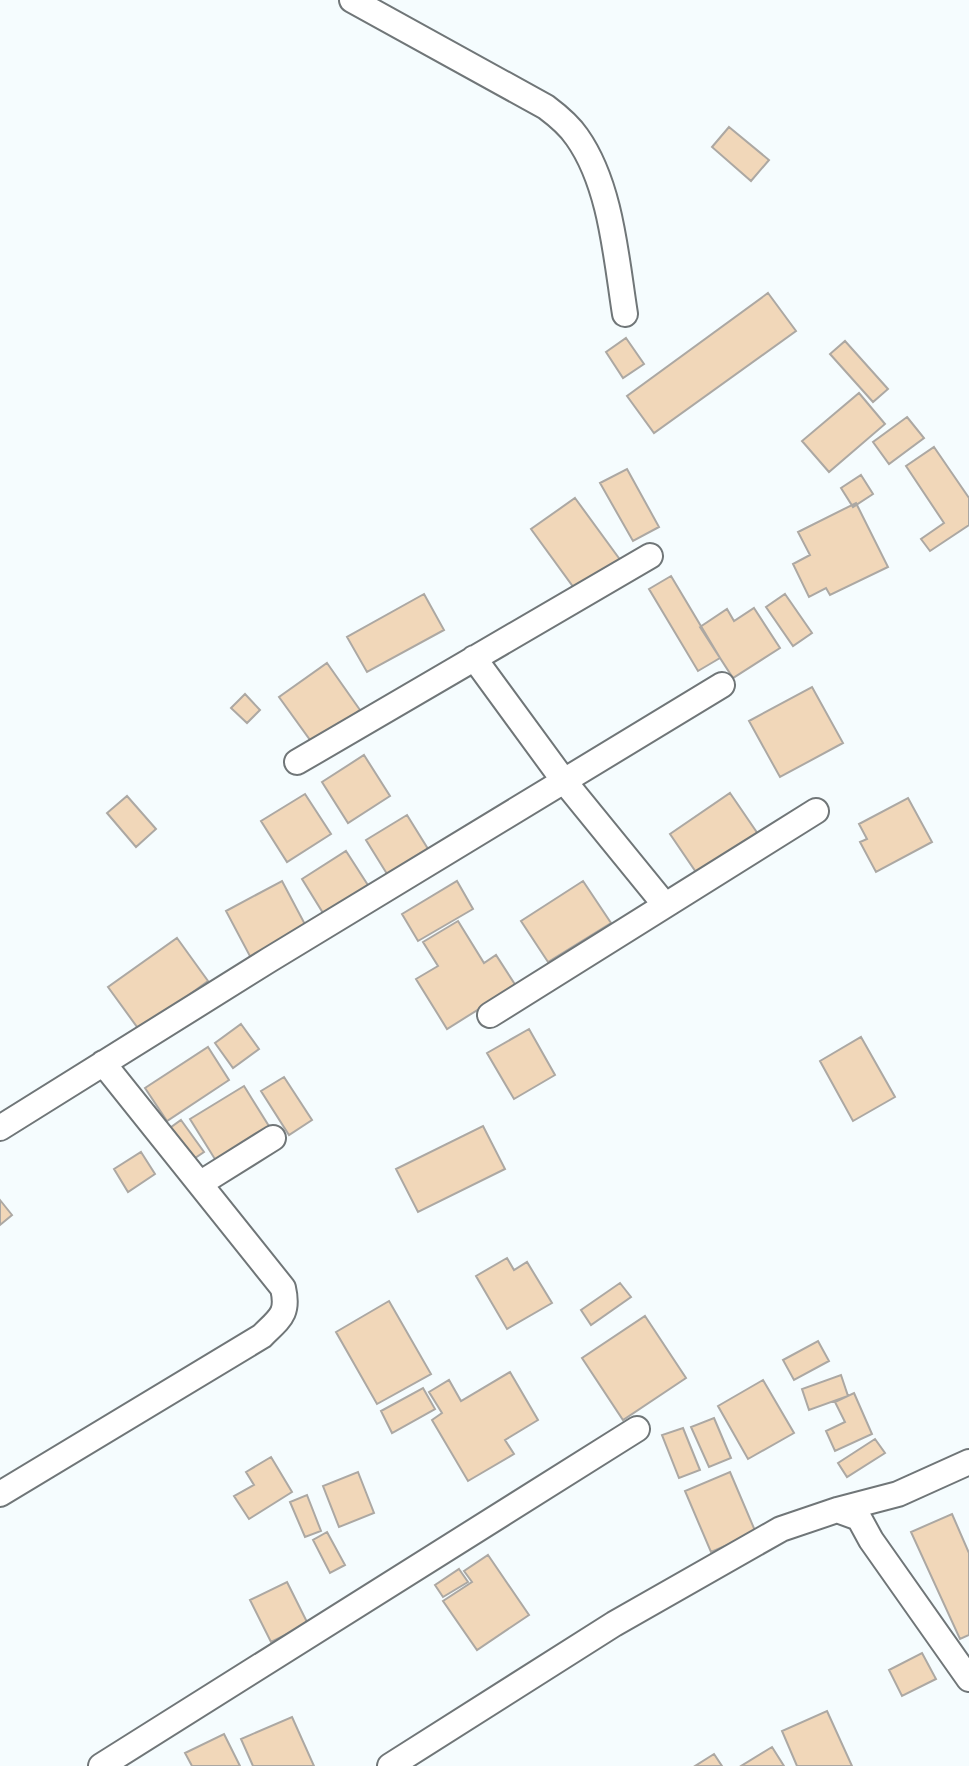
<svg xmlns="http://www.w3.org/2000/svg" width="969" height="1766" font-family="'Exo 2',sans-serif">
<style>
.building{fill:#f1d7b9;stroke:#aca8a3;stroke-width:2}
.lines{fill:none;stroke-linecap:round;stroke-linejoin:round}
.street-casing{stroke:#707678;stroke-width:28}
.street{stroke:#fff;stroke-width:24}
</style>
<rect width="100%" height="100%" fill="#f5fcfe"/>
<path class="building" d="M729,127L769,160L751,181L712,147Z
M768,293L796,331L654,433L627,396Z
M626,338L644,364L623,378L606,352Z
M845,341L888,389L873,402L830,354Z
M859,393L885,424L829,472L802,441Z
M907,417L924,438L889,464L873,442Z
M934,447L969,498V525L930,551L921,539L944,523L906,466Z
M627,469L659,527L633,541L600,483Z
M861,475L873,494L853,507L841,488Z
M575,498L621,561L577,592L531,529Z
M856,503L888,567L830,595L826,588L809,597L793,564L810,555L798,532Z
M671,576L720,658L698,671L649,589Z
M424,594L444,630L367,672L347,637Z
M785,594L812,633L793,646L766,607Z
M754,608L780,648L733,678L700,627L727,609L734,621Z
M327,663L360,710L313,744L279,697Z
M812,687L843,743L780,777L749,721Z
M245,694L260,710L247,723L231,708Z
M364,755L390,796L348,823L322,782Z
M730,793L758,834L698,875L670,834Z
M305,794L331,834L287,862L261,821Z
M127,796L156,829L136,847L107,813Z
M908,798L932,842L876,872L860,842L867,839L859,824Z
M407,815L433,857L392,882L366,840Z
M346,851L373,893L328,921L302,879Z
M282,881L308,930L252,960L226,911Z
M457,881L473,909L418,941L402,914Z
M583,881L611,923L548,962L521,921Z
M458,921L484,963L496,955L516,986L447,1029L416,979L438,966L423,942Z
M177,938L208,981L140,1031L108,987Z
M241,1024L259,1049L233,1068L215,1043Z
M529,1029L555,1075L514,1099L487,1053Z
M861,1037L895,1097L853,1121L820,1061Z
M208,1047L229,1080L167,1121L145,1088Z
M284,1077L312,1120L289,1135L261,1091Z
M244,1086L272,1131L218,1164L190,1119Z
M181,1120L204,1152L189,1162L167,1130Z
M483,1126L505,1169L418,1212L396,1169Z
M141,1152L155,1174L128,1192L114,1169Z
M0,1200L12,1215L0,1225Z
M507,1258L514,1270L527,1262L552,1303L507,1329L476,1276Z
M620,1283L631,1297L591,1325L581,1310Z
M389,1301L431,1374L377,1404L336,1332Z
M645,1316L686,1378L623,1420L582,1358Z
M818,1341L829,1361L794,1380L783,1360Z
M510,1372L538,1420L505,1440L514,1454L468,1481L432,1420L442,1413L429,1392L449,1380L461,1401Z
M841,1375L848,1396L809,1410L802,1389Z
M763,1380L794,1433L748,1459L718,1406Z
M423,1388L435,1409L392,1433L381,1411Z
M854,1393L872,1434L835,1451L826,1431L845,1422L835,1402Z
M714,1418L731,1458L709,1467L691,1427Z
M683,1428L700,1470L679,1478L662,1435Z
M875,1439L885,1453L847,1477L838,1463Z
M271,1457L292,1492L249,1519L234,1496L254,1485L246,1472Z
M358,1472L374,1513L339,1527L323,1486Z
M730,1472L756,1533L711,1552L685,1491Z
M307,1495L321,1531L305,1537L290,1502Z
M952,1514L969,1553V1635L960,1639L911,1532Z
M327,1532L345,1565L330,1573L313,1540Z
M488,1555L529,1615L477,1650L443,1601L472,1582L464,1571Z
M459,1569L468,1582L443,1597L435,1585Z
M287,1582L308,1624L271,1642L250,1600Z
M922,1653L936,1679L902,1696L889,1670Z
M827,1711L852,1766H797L782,1731Z
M292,1717L314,1766H253L241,1739Z
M224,1734L240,1766H192L185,1753Z
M772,1747L784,1766H741Z
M714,1754L722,1766H695Z"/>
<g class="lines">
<defs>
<path id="street" d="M352,0L546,107C558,116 569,125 577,137C611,185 616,257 625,314
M474,658L564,781L665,905
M297,762L650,556
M490,1015L816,811
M0,1128L269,960L722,685
M201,1183L273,1138
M0,1494L262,1336C280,1318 289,1314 283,1288L103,1063
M837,1510L859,1518L871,1540L969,1679
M101,1766L637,1429
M390,1766L614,1624L781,1529L837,1510L898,1494L969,1462"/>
</defs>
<use href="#street" class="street-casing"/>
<use href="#street" class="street"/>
</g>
</svg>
